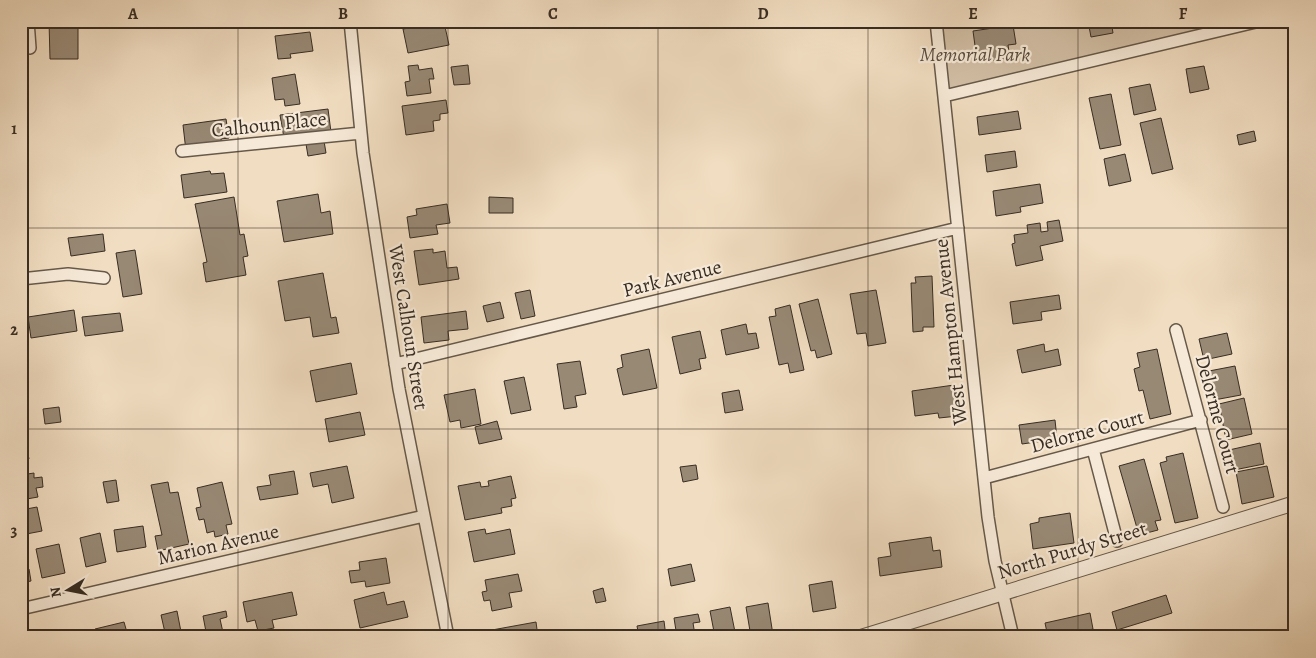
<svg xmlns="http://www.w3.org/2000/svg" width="1316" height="658" font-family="Alegreya,serif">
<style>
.green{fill:#d2bfa6;stroke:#857664}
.building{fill:#988975;stroke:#382d23}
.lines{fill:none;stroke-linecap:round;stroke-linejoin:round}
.minor-casing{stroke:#66594a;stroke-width:14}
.tertiary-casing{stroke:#66594a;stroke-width:16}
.minor{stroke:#f6e9d7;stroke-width:11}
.tertiary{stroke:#f6e9d7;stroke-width:14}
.grid{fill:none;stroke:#382d23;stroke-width:1;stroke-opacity:0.55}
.labels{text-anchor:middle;stroke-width:4.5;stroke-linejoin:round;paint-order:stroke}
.park-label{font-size:20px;font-style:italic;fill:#574a3d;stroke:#f6e9d7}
.street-label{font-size:20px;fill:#382d23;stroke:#f6e9d7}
.neatline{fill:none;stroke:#382d23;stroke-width:2}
.grid-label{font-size:16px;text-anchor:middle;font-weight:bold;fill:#382d23}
</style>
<rect width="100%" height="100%" fill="#f1ddc1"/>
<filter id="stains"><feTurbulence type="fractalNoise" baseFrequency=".004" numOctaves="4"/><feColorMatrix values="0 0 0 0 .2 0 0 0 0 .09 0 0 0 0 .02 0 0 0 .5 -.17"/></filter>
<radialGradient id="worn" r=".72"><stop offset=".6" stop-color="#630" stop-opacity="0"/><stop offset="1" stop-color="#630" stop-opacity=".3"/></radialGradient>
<path class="green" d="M936,21H1260L944,96Z"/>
<path class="building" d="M49,21H78V59H50Z
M1088,21H1111L1113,33L1091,37Z
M1130,21H1152L1153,24L1132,28Z
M444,22L449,45L408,53L403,29Z
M1013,25L1016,44L1008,45L1010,58L985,61L984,52L976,53L973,31Z
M310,32L313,51L290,54L291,58L278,59L275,36Z
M418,65L419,70L432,68L434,79H429L431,93L407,96L405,82L410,81L408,66Z
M468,65L470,84L454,85L451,67Z
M1204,66L1209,89L1190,93L1186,69Z
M295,74L300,104L285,106L284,99L275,100L272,78Z
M1150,84L1156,110L1134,115L1129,88Z
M1111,94L1121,145L1100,149L1089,98Z
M446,100L448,113L440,114V120L433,121L434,131L406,135L402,106Z
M328,109L331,132L284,138L280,115Z
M1018,111L1021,129L979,135L977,117Z
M1161,118L1173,169L1152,174L1140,123Z
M226,119L229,138L221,139L222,146L186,151L183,125Z
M1254,131L1256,141L1239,145L1237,135Z
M324,141L326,153L308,156L306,144Z
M1015,151L1017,167L987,172L985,155Z
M1125,154L1131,181L1109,186L1104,159Z
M210,171L211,174L224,173L227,192L184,198L181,175Z
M1040,184L1043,203L1020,207L1021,212L996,216L993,191Z
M318,194L321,213L330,211L333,234L284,242L277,201Z
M234,197L240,235L244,234L248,256L243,257L246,275L206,282L203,263L207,262L195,204Z
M489,197L513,198V213H489Z
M447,204L450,223L436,225L438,234L410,238L407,217L417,215L416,209Z
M1059,220L1063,241L1040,246L1043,260L1016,266L1012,244L1015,243L1014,235L1028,233L1027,225L1040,223L1041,232L1048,231L1047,222Z
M103,234L105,251L71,256L68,238Z
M433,249V253L445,251L447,268L457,267L459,279L419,285L414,251Z
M135,250L142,294L123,297L116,253Z
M323,273L331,318L336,317L339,333L313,337L310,317L285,321L278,281Z
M932,276L934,327H923V331L913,332L911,283H916L915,277Z
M530,290L535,316L521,319L515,293Z
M876,290L886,343L868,346L866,333L857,334L850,294Z
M1059,295L1061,309L1041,312L1042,320L1013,324L1010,302Z
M818,299L832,354L817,358L815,350L811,351L799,304Z
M500,302L504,318L487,322L483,306Z
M790,305L804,370L790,373L788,363L779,365L769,317L776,316L775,309Z
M74,310L77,331L31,338L28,317Z
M466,311L468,329L448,331L449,340L424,343L421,317Z
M120,313L123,331L85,336L82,317Z
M746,324L748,334L756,333L759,348L726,355L721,330Z
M700,331L706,358L699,359L701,369L680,374L672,337Z
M1227,333L1232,354L1204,360L1199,339Z
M1044,344L1045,352L1058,349L1061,365L1022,373L1017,350Z
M649,349L657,388L623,395L617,369L623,367L621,355Z
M1157,349L1171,414L1150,419L1143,390L1139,391L1134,369L1140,367L1137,353Z
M580,361L586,394L575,396L577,407L564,409L557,364Z
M351,363L357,394L316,402L310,371Z
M1235,366L1241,395L1214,400L1209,371Z
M524,377L531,410L511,414L504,381Z
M954,385L958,416L939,418L938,413L915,416L912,391Z
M475,389L481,424L461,428L460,420L450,422L444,395Z
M739,390L743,410L725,413L722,393Z
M1244,398L1252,434L1226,440L1219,404Z
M59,407L61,422L45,424L43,409Z
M360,412L365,435L329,442L325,419Z
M1055,420L1057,439L1022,444L1019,425Z
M497,421L502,439L479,444L475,427Z
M21,440H25L29,459L21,460Z
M1260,443L1264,464L1234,470L1229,450Z
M1183,453L1198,518L1175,523L1160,463L1167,461L1166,457Z
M1144,459L1161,520L1155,521L1158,530L1139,535L1119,466Z
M696,465L698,479L683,482L680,467Z
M347,466L354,498L332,503L328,484L313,487L310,473Z
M1267,466L1274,497L1242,504L1236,472Z
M294,471L298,494L260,500L257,487L271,485L269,475Z
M34,473V478L42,477L43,487L36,488L38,497L21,500V475Z
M511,476L516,498L511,499L512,506L501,508L502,513L465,520L458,486L480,482L481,487L489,486L488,481Z
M116,480L119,501L107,503L103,482Z
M168,482L170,493L178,492L189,544L158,551L155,536L162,535L151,485Z
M222,482L232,524L226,525L228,534L215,537L214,531L207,533L204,519L199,520L196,508L201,507L197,488Z
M37,507L42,531L21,535V510Z
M1070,513L1074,543L1033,549L1030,524L1039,522V518Z
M143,526L146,547L117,552L114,530Z
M485,529L486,534L510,529L515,554L474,562L468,532Z
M100,533L106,562L86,567L80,538Z
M931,537L933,551L940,550L942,567L880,576L878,558L891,556L889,543Z
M59,544L65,573L42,578L36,549Z
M386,558L390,583L366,587L365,581L351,583L349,571L360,570L359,562Z
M21,560L24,570L29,569L31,581L21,583Z
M691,564L695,581L671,586L668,569Z
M518,574L522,591L509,593L512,607L492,611L490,600L484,601L482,592L487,591L485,580Z
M832,581L836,608L813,612L809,585Z
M603,588L606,601L596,603L593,591Z
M292,592L297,615L272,620L274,628L258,631L255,620L247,622L243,602Z
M384,592L387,605L404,601L408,617L360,628L354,600Z
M1166,595L1172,613L1117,630L1112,612Z
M768,603L773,635L751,637L746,607Z
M730,607L736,637H715L710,611Z
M177,611L182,637H166L161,615Z
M226,611L227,617L220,619L224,637H207L203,616Z
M1090,613L1093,629L1085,631L1086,637H1048L1045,623Z
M698,614L700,622L693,623L695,635H700V637H677L674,618Z
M664,621L666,637H639L637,626Z
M124,622L128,636L134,634L135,637H97L95,629Z
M536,622L538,637H493L492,630Z"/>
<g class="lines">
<defs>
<path id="minor" d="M28,21L30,48
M350,21L363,153L399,389L448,637
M936,21L988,517L995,561L1013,637
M944,96L1260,21
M182,151L361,133
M21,279L68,274L104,278
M1176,330L1223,507
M395,364L958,228
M1093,449L1117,541
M984,478L1201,420
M21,609L424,516"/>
<path id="tertiary" d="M861,637L1295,503"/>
</defs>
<use href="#minor" class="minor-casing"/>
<use href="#tertiary" class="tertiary-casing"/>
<use href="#minor" class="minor"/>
<use href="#tertiary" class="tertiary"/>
</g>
<path class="grid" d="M238,21V637M448,21V637M658,21V637M868,21V637M1078,21V637M21,228H1295M21,429H1295"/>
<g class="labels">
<g class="park-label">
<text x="975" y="61">Memorial Park</text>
</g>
<g class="street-label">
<text transform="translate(269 124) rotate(-6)" y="7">Calhoun Place</text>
<text transform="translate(672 278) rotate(-14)" y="7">Park Avenue</text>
<text transform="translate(409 327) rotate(81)" y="7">West Calhoun Street</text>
<text transform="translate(950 332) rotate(-96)" y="7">West Hampton Avenue</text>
<text transform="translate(1218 414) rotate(75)" y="7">Delorme Court</text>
<text transform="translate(1087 431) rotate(-15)" y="7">Delorne Court</text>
<text transform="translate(218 544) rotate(-13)" y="7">Marion Avenue</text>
<text transform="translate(1072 550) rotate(-17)" y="7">North Purdy Street</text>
</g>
</g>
<rect width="1316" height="658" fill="none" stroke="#f1ddc1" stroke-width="55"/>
<g transform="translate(68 590) rotate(260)" stroke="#f6e9d7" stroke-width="4" paint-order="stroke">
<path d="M0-4L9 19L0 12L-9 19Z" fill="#382d23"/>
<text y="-8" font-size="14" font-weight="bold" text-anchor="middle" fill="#382d23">N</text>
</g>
<rect x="28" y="28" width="1260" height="602" class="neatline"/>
<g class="grid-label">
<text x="133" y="19">A</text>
<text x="343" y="19">B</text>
<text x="553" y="19">C</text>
<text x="763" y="19">D</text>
<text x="973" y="19">E</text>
<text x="1183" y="19">F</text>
<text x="14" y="134">1</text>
<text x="14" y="335">2</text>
<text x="14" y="536">3</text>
</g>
<rect width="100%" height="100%" filter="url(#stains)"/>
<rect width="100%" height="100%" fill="url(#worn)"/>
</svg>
